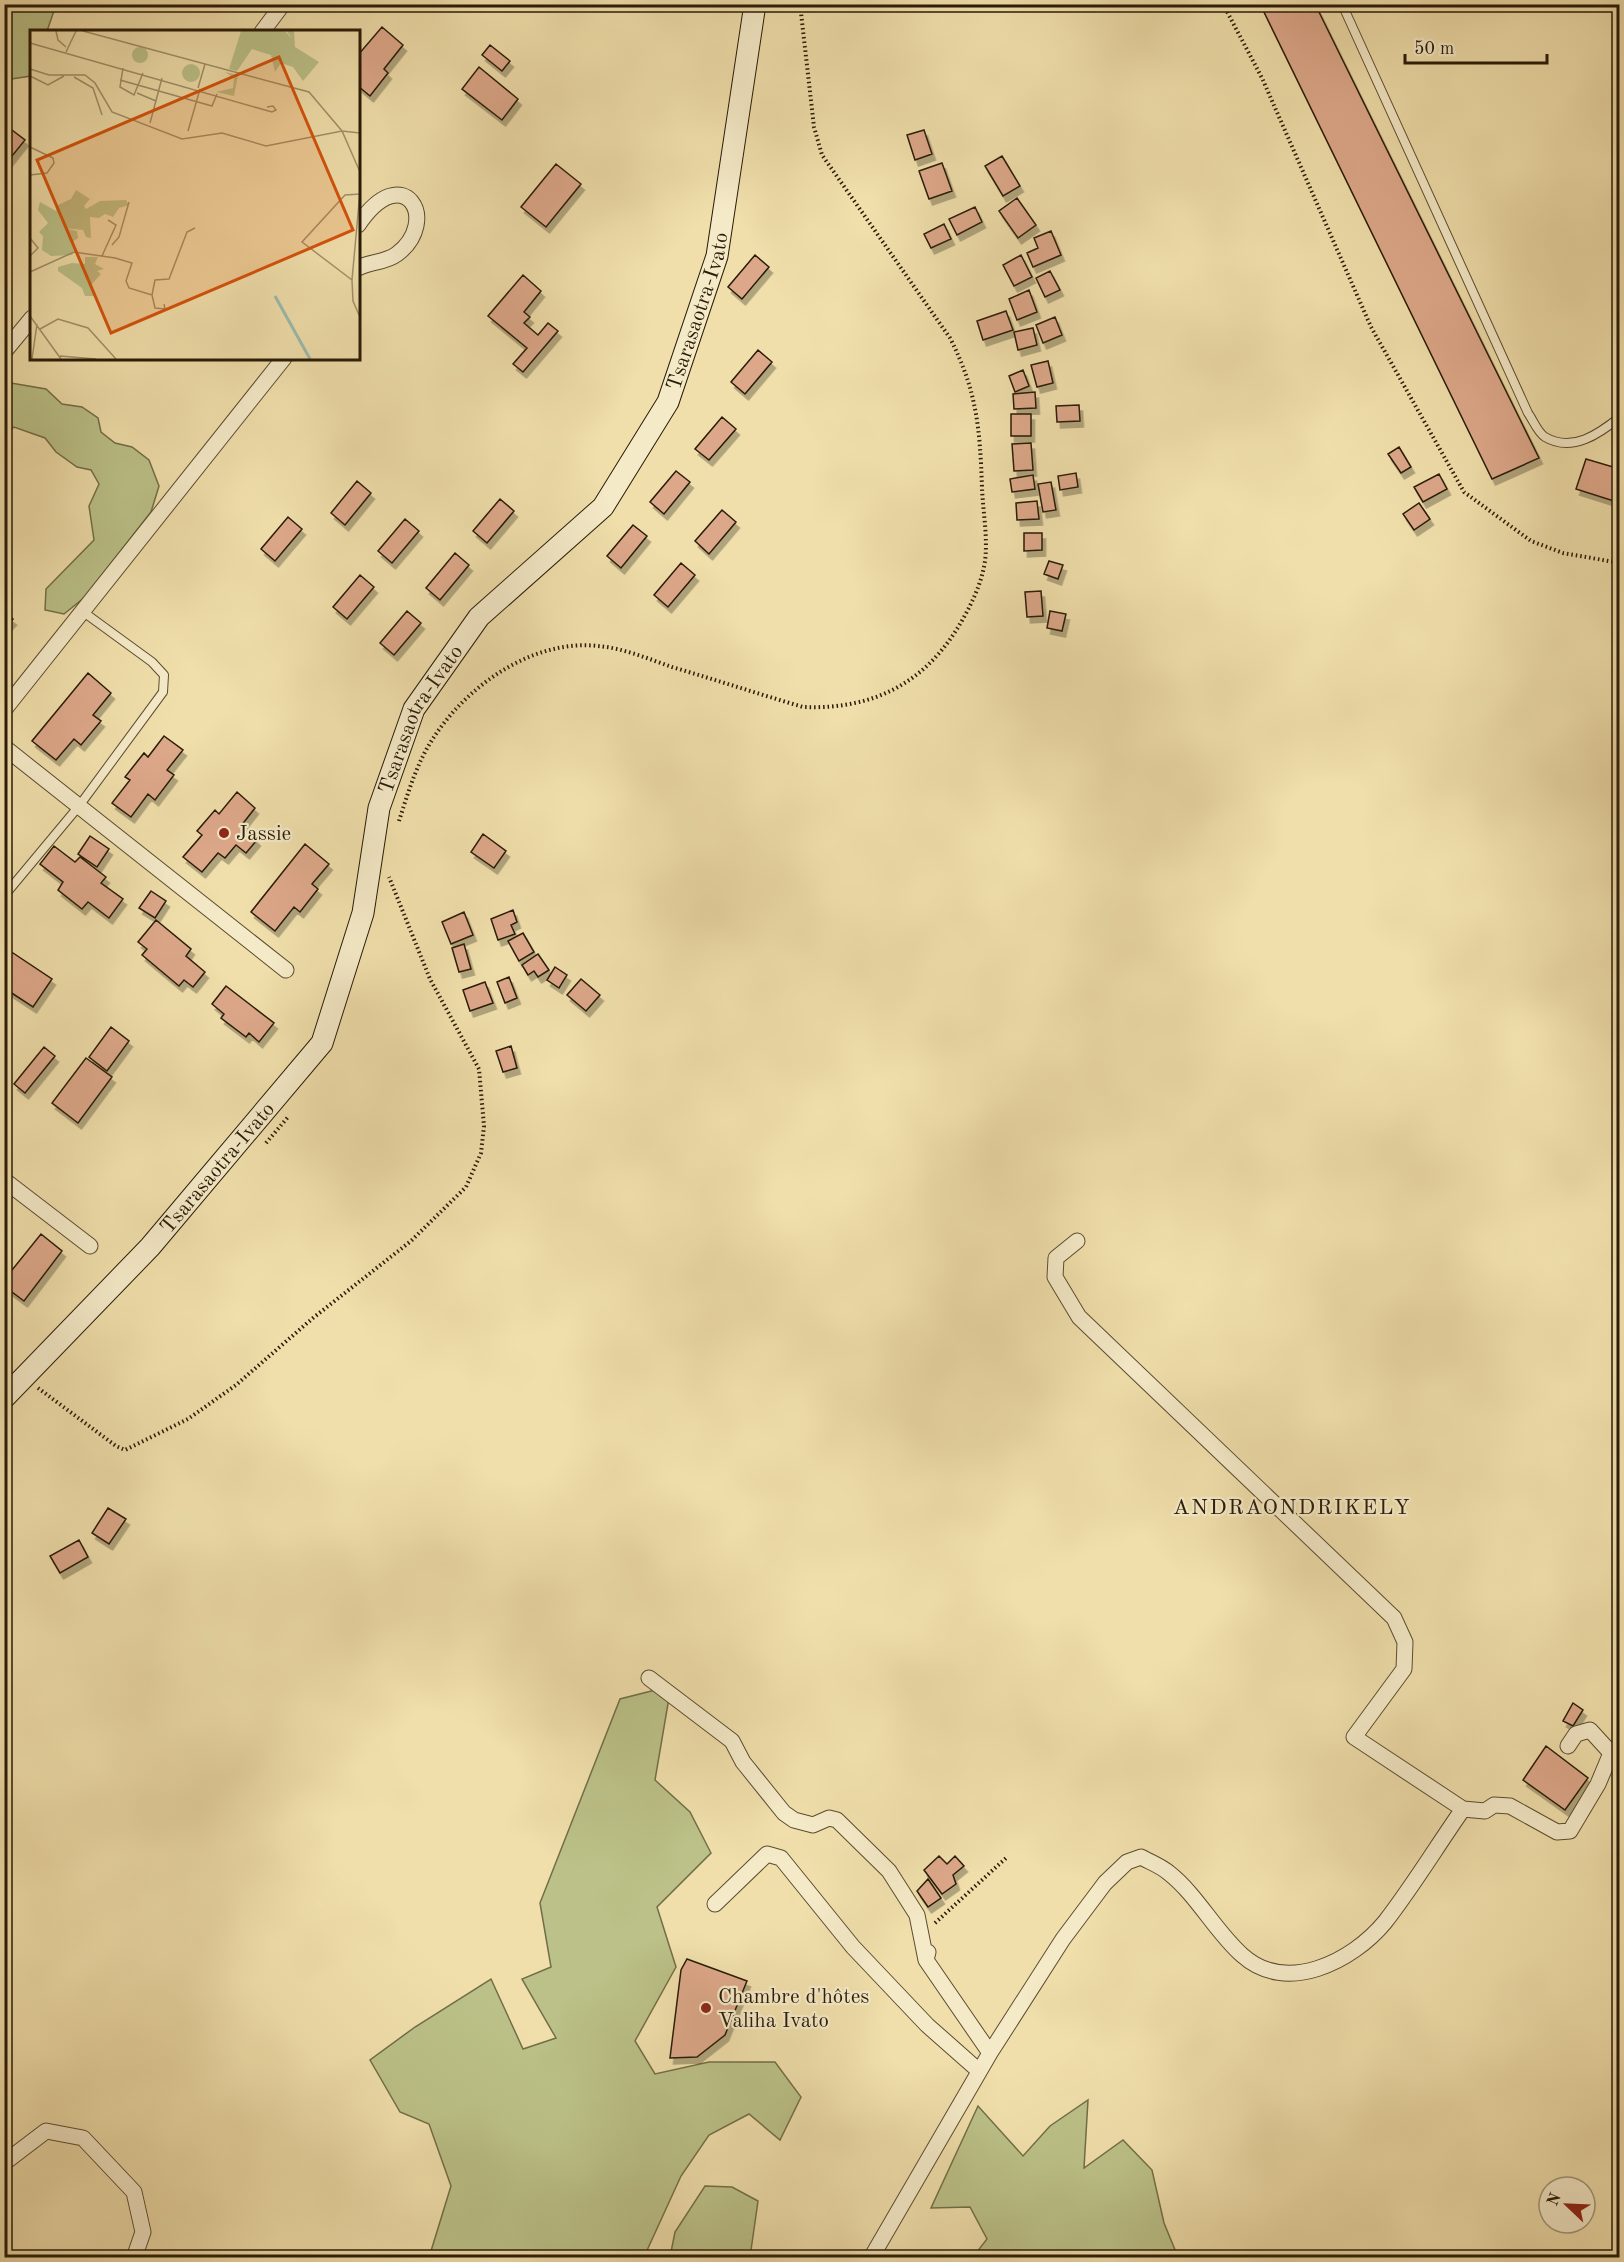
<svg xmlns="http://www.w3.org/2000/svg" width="1624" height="2262" font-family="'Old Standard TT',serif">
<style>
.green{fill:#bbc188;stroke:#726e48;stroke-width:1.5}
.building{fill:#dda88a;stroke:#291b07;stroke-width:1.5;filter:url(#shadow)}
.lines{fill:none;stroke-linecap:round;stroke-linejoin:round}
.service-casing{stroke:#5b4c30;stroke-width:10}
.minor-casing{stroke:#5b4c30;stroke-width:17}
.secondary-casing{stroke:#291b07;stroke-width:23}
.path{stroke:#291b07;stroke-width:4;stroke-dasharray:1.5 3;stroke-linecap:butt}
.service{stroke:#f5eac8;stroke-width:8}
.minor{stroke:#f5eac8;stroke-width:15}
.secondary{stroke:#f5eac8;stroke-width:21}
.poi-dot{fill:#8f2418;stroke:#f5eac8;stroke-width:2}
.labels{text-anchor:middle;stroke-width:4.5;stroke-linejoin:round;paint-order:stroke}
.street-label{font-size:21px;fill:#291b07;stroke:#f5eac8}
.poi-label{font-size:21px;fill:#291b07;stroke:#f5eac8;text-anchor:start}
.neighbourhood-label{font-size:22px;letter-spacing:1.5px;fill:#291b07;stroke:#f5eac8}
.inset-river{fill:none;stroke:#9bbcaf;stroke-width:3}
.inset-road{fill:none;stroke:#a09169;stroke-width:1.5}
.view{fill:#d5530c;fill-opacity:0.15;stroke:#d5530c;stroke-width:3}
.inset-edge{fill:none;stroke:#291b07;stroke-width:3}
</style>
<defs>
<filter id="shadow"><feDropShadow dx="3.5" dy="6" stdDeviation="0" flood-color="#0004"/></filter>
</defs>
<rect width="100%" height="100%" fill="#f0dfab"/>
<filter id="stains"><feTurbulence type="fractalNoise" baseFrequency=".00333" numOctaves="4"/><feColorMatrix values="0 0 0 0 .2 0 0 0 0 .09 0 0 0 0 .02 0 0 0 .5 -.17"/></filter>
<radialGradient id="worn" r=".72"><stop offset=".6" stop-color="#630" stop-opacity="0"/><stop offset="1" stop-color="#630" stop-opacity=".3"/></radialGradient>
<path class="green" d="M4,5H56L47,31L32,32L31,76L5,80Z
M5,382L46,389L62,404L82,407L98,418L101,432L115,443L132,447L149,460L159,486L151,512L85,597L64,614L45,610L46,589L94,540L89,506L99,484L91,470L77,467L56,452L45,438L14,427L5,435Z
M671,1686L655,1780L690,1812L711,1853L657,1907L676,1967L635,2041L655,2074L709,2062H775L801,2097L780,2140L749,2114L709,2135L681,2176L644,2257H440L431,2251L451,2186L429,2124L400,2112L370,2060L415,2027L491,1979L523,2049L556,2038L522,1979L551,1967L540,1903L620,1699Z
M1088,2100L1084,2168L1123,2140L1152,2170L1164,2223L1178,2257L1235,2253L1248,2257H973L987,2239L970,2207L931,2208L978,2106L1023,2156L1050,2126Z
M705,2186L732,2187L758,2201L750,2257H670L675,2232Z"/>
<path class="building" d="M1260,4H1315L1539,458L1492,479Z
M382,27L403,45L384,69L388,73L370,96L358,86V55Z
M490,45L510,61L502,71L482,55Z
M479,67L518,99L502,120L462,89Z
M8,127L25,140L4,166V131Z
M924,130L932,154L915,160L907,135Z
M1002,156L1020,186L1003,196L985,166Z
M942,163L952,191L929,199L919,171Z
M556,164L581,184L546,227L521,207Z
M1017,198L1036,225L1018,238L999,211Z
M975,207L982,222L957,235L949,219Z
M944,224L951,239L931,248L924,234Z
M1051,231L1061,255L1033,267L1027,253L1038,248L1034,238Z
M755,255L769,267L742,299L728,287Z
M1021,255L1032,277L1014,286L1003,265Z
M1050,271L1060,290L1045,297L1036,278Z
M523,275L541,291L524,312L530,317L524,323L538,335L548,323L558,331L523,372L513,364L527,348L488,316Z
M1029,290L1037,312L1017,320L1009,299Z
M1006,311L1013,330L983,340L977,321Z
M1055,317L1062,335L1043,343L1036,325Z
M1033,328L1037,345L1018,350L1014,332Z
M758,350L772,362L745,394L731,382Z
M1048,361L1053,383L1037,387L1031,365Z
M1023,370L1029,386L1015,392L1009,376Z
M1035,392L1036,408L1014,409L1013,394Z
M1079,405L1080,421L1057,422L1056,406Z
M1011,414H1031V436H1011Z
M722,417L736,429L709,460L695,449Z
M1031,443L1033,470L1014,471L1012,444Z
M1399,447L1411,467L1401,473L1388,454Z
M1586,459L1620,469V503L1576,489Z
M676,471L690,482L664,514L650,502Z
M1076,473L1078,487L1060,490L1058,476Z
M1439,474L1447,489L1423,502L1414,487Z
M1033,475L1035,489L1012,492L1010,479Z
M357,481L371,493L345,525L331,513Z
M1051,482L1056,510L1043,512L1038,484Z
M500,499L514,511L487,543L473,531Z
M1037,501L1039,519L1017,520L1016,503Z
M1419,503L1430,519L1414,530L1403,514Z
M722,510L736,522L709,554L695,541Z
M288,517L302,529L275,561L261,549Z
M405,519L419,531L392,563L378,551Z
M633,525L647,536L621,568L607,556Z
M1024,533H1042V550L1024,551Z
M455,553L469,565L440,600L426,588Z
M1049,561L1063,565L1058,579L1044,574Z
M681,563L695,575L668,607L654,595Z
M360,575L374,587L347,619L333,607Z
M1041,591L1043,616L1027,617L1025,592Z
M407,611L421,623L394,655L380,643Z
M1050,611L1066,614L1062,631L1047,628Z
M4,612L13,619L4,629Z
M88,673L111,693L93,715L101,721L81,745L74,739L56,760L32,741Z
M164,736L183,750L167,770L174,775L155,800L148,794L131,817L112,803L130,780L125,777L144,753L148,757Z
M237,792L255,808L241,826L257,840L246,853L236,845L225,858L218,853L202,872L183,857L202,835L197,831L215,810L219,814Z
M483,834L506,851L494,868L471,852Z
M90,836L109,849L97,867L78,854Z
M305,844L329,864L312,884L318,889L300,912L294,907L275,931L251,912Z
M54,846L75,862L80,857L106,877L101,883L123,899L109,918L88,902L82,909L58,890L63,882L40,864Z
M151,891L166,901L155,918L139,908Z
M513,910L517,922L511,925L515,934L498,940L491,919Z
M464,912L473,935L451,944L442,922Z
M156,920L191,949L186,956L205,972L193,987L184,980L179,986L142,955L147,949L138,942Z
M523,933L534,952L519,961L508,941Z
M464,944L471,969L459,972L452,948Z
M4,947L52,979L33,1007L4,988Z
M538,954L549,970L538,977L534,971L528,975L522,965Z
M555,967L567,975L559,988L547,980Z
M509,977L517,998L505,1003L497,982Z
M581,979L600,995L586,1011L567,995Z
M485,982L493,1003L470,1011L463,990Z
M226,986L274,1023L259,1042L249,1033L246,1037L221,1018L224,1014L212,1004Z
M111,1027L129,1041L107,1071L89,1057Z
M511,1046L517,1068L503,1072L496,1051Z
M44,1047L55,1056L25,1093L14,1084Z
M86,1058L112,1077L78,1123L52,1103Z
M41,1234L62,1251L24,1301L4,1286V1280Z
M108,1508L126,1519L109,1544L92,1533Z
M79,1540L88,1557L60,1573L50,1556Z
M1573,1703L1583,1710L1573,1726L1563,1721Z
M1546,1746L1588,1778L1565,1810L1523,1780Z
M939,1856L947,1864L955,1856L964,1866L953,1875L956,1884L942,1894L924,1870Z
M928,1879L941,1898L928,1907L917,1891Z
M687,1959L747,1981L725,2035L697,2057L670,2058L681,1970Z"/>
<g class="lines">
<defs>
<path id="service" d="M1342,4L1528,413C1533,420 1538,433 1545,437C1572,453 1599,434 1620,417
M4,896L79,806L163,692L164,675L152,662L82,611"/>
<path id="minor" d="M262,32L283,4
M358,225C404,157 441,221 397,254C385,263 371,261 358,268
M4,352L32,318
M4,710L284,358
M4,747L286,970
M4,1180L90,1246
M649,1678L732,1741L743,1762L784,1813L794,1820L813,1825L829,1818L837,1820L889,1871L917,1915L926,1960
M1463,1809L1485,1811L1494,1805L1510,1806L1557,1832L1570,1831L1598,1784L1611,1753L1590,1730L1576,1734L1568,1746
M715,1904L767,1854L781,1858L853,1947L927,2025L979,2071
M928,1952L926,1960L990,2053
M4,2163L46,2131L83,2138L134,2192L143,2232L134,2258
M871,2258L990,2053L1063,1939L1105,1883L1127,1862L1141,1857C1150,1862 1161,1866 1169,1873C1197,1895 1215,1931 1242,1955C1286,1995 1352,1962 1385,1922C1413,1886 1437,1846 1463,1809L1354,1737L1404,1669L1405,1642L1394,1618L1079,1317L1055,1277L1056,1258L1077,1241"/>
<g id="secondary">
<path id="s1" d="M4,1398L150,1247L322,1043L363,913L379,808L414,709L479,617L603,507L668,402L717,256L755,4"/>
</g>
</defs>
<use href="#service" class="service-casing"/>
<use href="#minor" class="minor-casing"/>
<use href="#secondary" class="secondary-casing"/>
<path class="path" d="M1223,4L1262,78L1371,327L1464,492L1531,541L1563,553L1620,563
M399,821C408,793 417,762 434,737C468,685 533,639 598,646C623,648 649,659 672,667C716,680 759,694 803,707C876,710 929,681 964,617C974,599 982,581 985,561C988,538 983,512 982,488C980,429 977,391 950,338L822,155L814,127L800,4
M266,1143L288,1117
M38,1388L116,1446L125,1450L188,1419L236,1385L313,1318L411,1241L466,1187L481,1153L484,1126L479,1069L430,979L389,877
M935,1923L1006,1858"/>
<use href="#service" class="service"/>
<use href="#minor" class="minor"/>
<use href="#secondary" class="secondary"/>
</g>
<g class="poi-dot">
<circle cx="224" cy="833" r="6"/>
<circle cx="706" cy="2008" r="6"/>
</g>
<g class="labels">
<g class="street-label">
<text dy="7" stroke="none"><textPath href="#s1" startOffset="1322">Tsarasaotra-Ivato</textPath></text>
<text dy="7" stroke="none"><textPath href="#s1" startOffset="818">Tsarasaotra-Ivato</textPath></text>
<text dy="7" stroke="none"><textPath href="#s1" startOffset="314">Tsarasaotra-Ivato</textPath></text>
</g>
<g class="poi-label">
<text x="236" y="840">Jassie</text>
<text x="718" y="2003">Chambre d'hôtes<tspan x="718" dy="24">Valiha Ivato</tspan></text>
</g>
<g class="neighbourhood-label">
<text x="1292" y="1514">ANDRAONDRIKELY</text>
</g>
</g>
<g transform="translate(30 30)">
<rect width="330" height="330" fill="#f0dfab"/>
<path d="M211,1H255L262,9L257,1H264L265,17L289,32L273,51L263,37L251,33L245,42L241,25L222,19L207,41L199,39ZM102 25a8 8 0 1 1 16 0a8 8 0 1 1-16 0ZM152 43a9 9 0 1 1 18 0a9 9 0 1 1-18 0ZM195,42L208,45L204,66L186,62L203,58L204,48ZM46,160L60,169L54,176L56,179L70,171L96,170L99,175L89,178L83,187L75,184L69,188L60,187L61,208L56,207L53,200L34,198L47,201L48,208L41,213L44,220L42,225L21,226L12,220L13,206L9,202L18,193L8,180L10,172L26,181L28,175L41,169ZM55,227H68L65,234L74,239L67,241L71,244L61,255L65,266H55L52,258L28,241V237L42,233L55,234Z" fill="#bbc188"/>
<path class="inset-river" d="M245,266L280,329"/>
<path class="inset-road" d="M26,1L28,10L36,17M53,1L279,62L312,101L330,142M0,13L242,82L246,80L243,76L237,77M36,22L46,1M93,38L90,57L104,65L113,43M0,39L19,45H55L65,53L82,82L152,109L192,103L236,116L312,101L330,103M0,46L18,55L34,46M44,47L63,58L72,85M90,50L182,76L187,64M168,58L175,34M107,63L126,71M120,93L132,48M158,101L170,59M0,117L23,128L24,133L17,143L0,145M330,162L322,250L323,271L330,287M0,208L8,218L0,226M82,215L89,207L99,172M72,226L86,195L78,190M0,242L44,222L85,228L102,233L96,251L99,258L122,265L125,250L139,249L157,202L165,198M322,250L272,212L315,165L330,164M122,265L125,278L135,279L134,274M0,286L31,329M10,299L28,289L58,298L86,329M30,326L66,329M2,329L7,294"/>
<path class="view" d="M249,27L323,200L81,303L7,130Z"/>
<rect width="330" height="330" class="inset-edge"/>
</g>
<rect width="1624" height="2262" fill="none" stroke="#f0dfab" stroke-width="24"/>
<rect x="6" y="6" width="1612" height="2250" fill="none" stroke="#291b07" stroke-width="3"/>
<rect x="12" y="12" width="1600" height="2238" fill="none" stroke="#291b07" stroke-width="1.5"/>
<g transform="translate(1567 2205) rotate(293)"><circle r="28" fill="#f5eac8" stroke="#a3977b" stroke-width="1.5"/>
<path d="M0-4.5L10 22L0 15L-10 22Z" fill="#8f2418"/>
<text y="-9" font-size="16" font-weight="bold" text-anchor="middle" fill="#291b07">N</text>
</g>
<path d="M1405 54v9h142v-9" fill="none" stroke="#291b07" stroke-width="3"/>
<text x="1414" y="54" font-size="18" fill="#291b07" stroke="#f5eac8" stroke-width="4.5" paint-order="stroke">50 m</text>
<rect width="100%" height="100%" filter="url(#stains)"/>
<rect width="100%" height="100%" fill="url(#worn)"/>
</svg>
